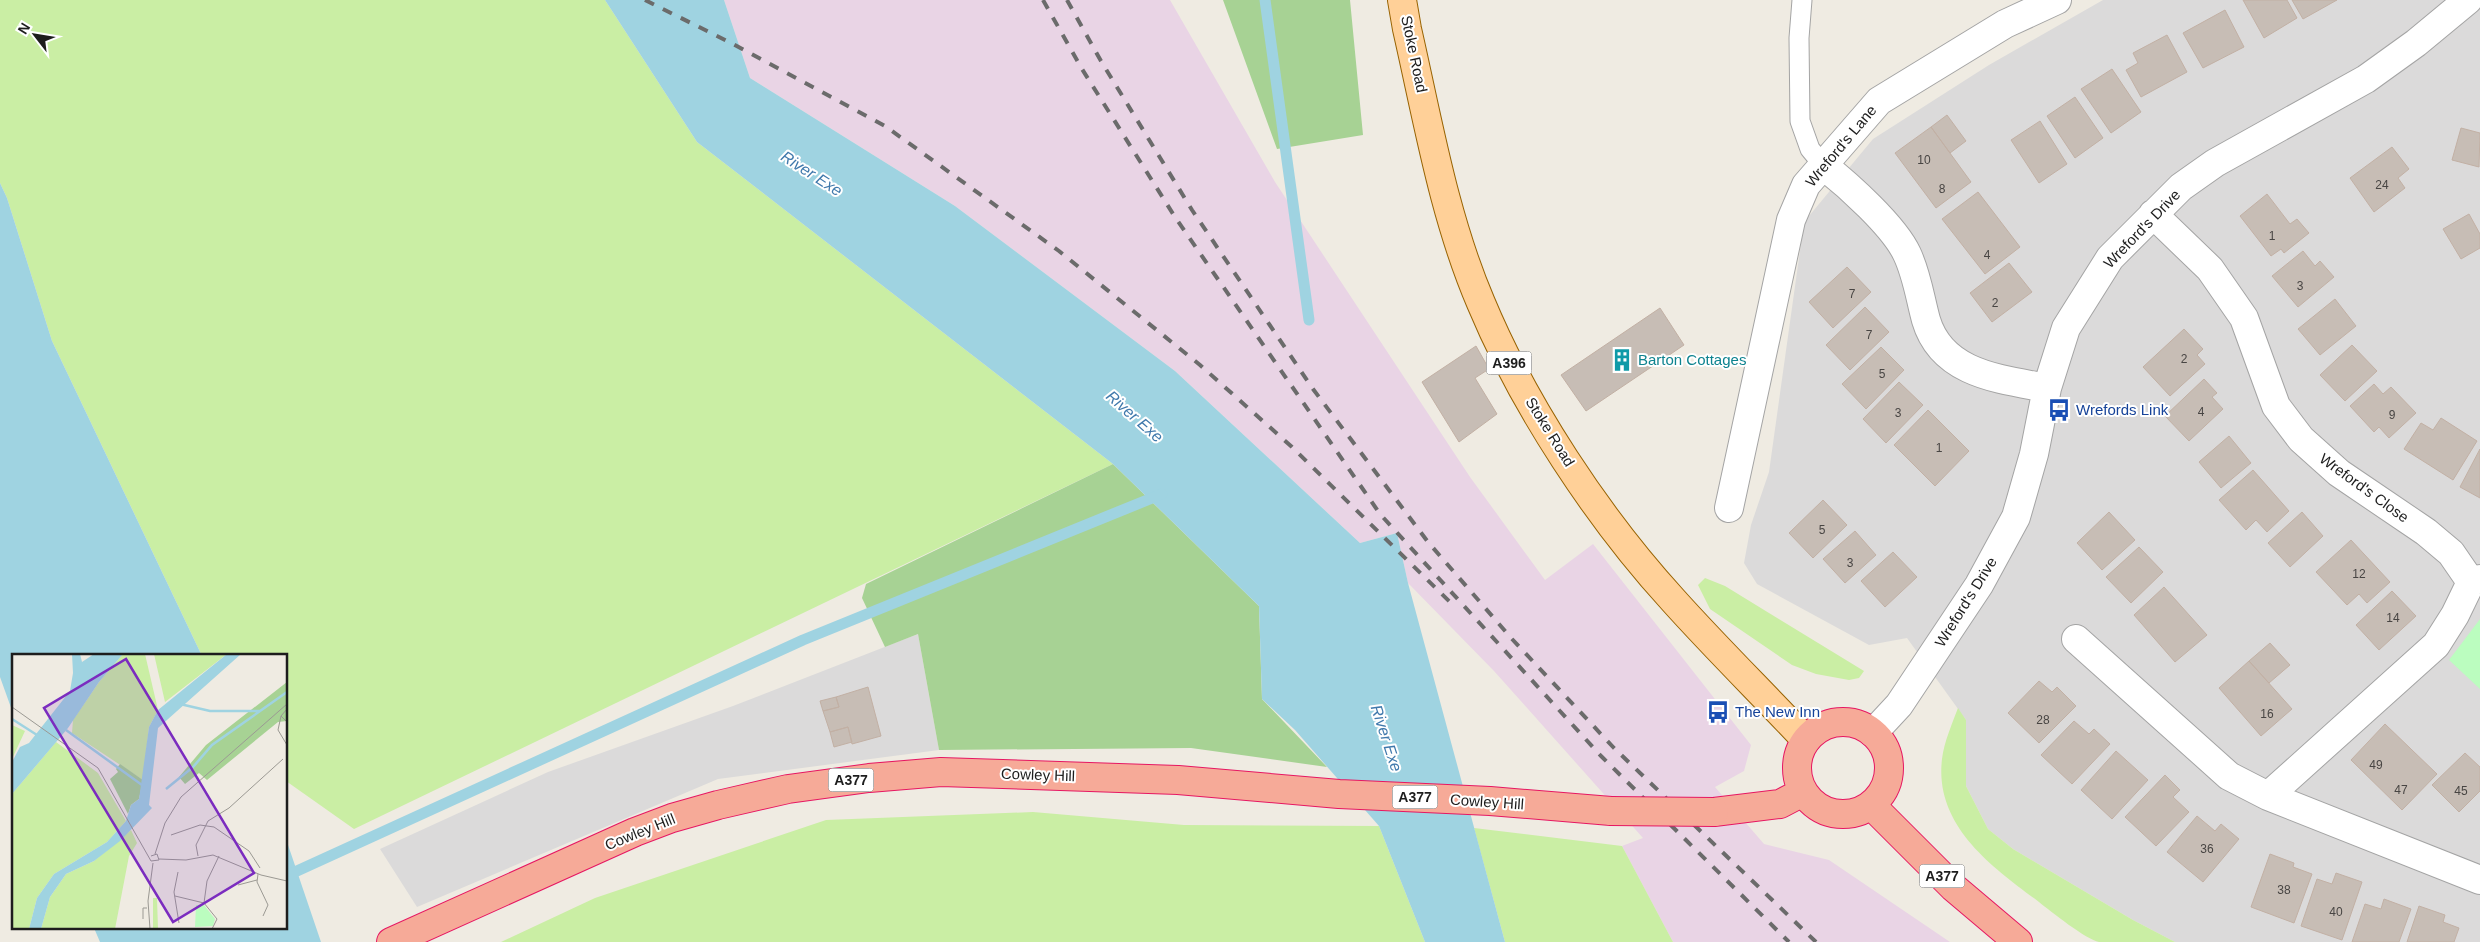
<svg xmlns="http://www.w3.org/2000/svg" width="2480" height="942" font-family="Arial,sans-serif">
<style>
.residential{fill:#dbdada}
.industrial{fill:#e9d4e5}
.grass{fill:#caeea4}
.forest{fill:#a7d294}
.park{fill:#bbfdbf}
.water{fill:#9fd3e1}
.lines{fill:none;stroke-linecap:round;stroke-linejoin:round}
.stream{stroke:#9fd3e1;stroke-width:11}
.building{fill:#c7bdb5;stroke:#c2b0a4}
.service-casing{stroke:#a4a4a4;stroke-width:21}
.minor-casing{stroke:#a4a4a4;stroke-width:30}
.primary-casing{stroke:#976200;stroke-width:30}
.trunk-casing{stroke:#e61762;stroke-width:30}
.service{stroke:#fff;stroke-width:19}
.minor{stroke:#fff;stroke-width:28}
.primary{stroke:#ffd098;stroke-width:28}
.trunk{stroke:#f6aa98;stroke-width:28}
.rail{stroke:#6b6b6b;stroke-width:4;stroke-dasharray:10 10;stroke-linecap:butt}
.trunk-bridge-casing{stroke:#e61762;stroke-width:30;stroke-linecap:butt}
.trunk-bridge{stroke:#f6aa98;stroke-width:28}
.labels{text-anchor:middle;stroke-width:4;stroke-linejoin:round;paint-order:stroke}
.number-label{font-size:12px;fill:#484543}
.shield{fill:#fff;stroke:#616161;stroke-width:1}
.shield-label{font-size:14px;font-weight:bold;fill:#1d1d1d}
.street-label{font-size:15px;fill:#1d1d1d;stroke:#fff}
.culture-label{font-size:15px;fill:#0d838f;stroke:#fff;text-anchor:start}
.transit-label{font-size:15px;fill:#164399;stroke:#fff;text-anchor:start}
.water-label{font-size:16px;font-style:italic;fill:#4079ac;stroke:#fff}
.inset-river{fill:none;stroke:#9fd3e1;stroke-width:2.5}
.inset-road{fill:none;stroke:#9b9993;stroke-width:1}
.view{fill:#7b2cbf;fill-opacity:0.15;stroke:#7b2cbf;stroke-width:2.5}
.inset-edge{fill:none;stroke:#1d1d1d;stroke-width:2.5}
</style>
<rect width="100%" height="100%" fill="#efebe2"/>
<path class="residential" d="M2103,0H2480V942H2175L2133,920L2013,849L1988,829L1966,786V720L1907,638L1869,645L1757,584L1744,563L1751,525L1769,472L1804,222L1873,139L1989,65Z
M918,634L939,750L718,779L417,907L380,849L548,772L733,706Z"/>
<path class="industrial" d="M724,0H1170L1275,182L1470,477L1545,580L1593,544L1751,745L1744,771L1715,787L1764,844L1829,860L1950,942H1673L1622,846L1643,838L1494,671L1408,583L1397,533L1360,543L1175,371L955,206L750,78Z"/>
<path class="grass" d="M0,0H605L697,142L1113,464L354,829L286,781V656H202L52,341L7,198L0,183Z
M1705,578L1725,586L1864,671L1859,678L1849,680L1816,674L1792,665L1710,609L1698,585Z
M1958,708L1966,720V786L1988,829L2013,849L2133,920L2175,942C2153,942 2120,942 2099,942C2087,940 2050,911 2039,902C1992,867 1934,826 1942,759C1944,742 1952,724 1958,708Z
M1033,812L1184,825L1379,826L1425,942H501L595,898L826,820Z
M1474,828L1622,846L1673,942H1505Z"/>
<path class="forest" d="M1223,0H1350L1363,135L1277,149Z
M1113,464L1259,606L1262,699L1327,767L1191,748L939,750L918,634L885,647L862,598L866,584Z"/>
<path class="park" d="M2480,619V689L2449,660Z"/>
<path class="water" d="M605,0H724L750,78L955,206L1175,371L1360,543L1397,533L1408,583L1505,942H1425L1379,826L1295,730L1262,699L1259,606L1113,464L697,142Z
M0,183L7,198L52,341L202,656H14V716L0,677Z
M286,839L321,942H100L94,928H286Z"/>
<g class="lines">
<path class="stream" d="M1265,0L1309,320
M286,876L803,640L1162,494"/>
</g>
<path class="building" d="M2243,0H2287L2297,18L2264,38Z
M2292,0H2337L2303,19Z
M2225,10L2244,47L2203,68L2183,33Z
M2167,35L2187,72L2141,97L2126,70L2138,63L2133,53Z
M2112,69L2141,112L2111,133L2081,89Z
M2075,97L2103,138L2075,158L2047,116Z
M1947,115L1966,141L1950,153L1931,127Z
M2040,121L2067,164L2039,183L2011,140Z
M1931,127L1971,182L1936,208L1895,153Z
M2461,128L2480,133L2479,167L2452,160Z
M2392,147L2409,169L2398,178L2405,188L2374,212L2350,178Z
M1978,192L2020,247L1985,274L1942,219Z
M2267,194L2290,224L2297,219L2309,233L2284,253L2281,249L2271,256L2240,216Z
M2469,214L2480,234V248L2461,259L2443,229Z
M2303,251L2315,266L2320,261L2334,277L2298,307L2272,276Z
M2009,263L2032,292L1992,322L1970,293Z
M1847,267L1871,292L1833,328L1809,302Z
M2335,299L2356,326L2320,355L2298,329Z
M1865,307L1889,332L1850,370L1826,345Z
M1660,308L1684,345L1586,411L1561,375Z
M2184,329L2203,349L2197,355L2205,364L2170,396L2143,367Z
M2352,345L2377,371L2345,401L2320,375Z
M1476,346L1489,369L1475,378L1497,414L1459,442L1422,382Z
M1881,347L1904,370L1866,409L1842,384Z
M2204,379L2217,393L2212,397L2223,409L2189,441L2165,416Z
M1899,382L1923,405L1886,443L1863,419Z
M2374,384L2383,394L2391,387L2416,413L2389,438L2379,427L2374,432L2350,406Z
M1928,410L1969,451L1935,486L1894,445Z
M2441,418L2477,441L2453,480L2404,449L2421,423L2433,430Z
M2229,436L2251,463L2221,488L2199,462Z
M2480,449V498L2460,487Z
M2253,470L2289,511L2267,532L2256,520L2246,530L2219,500Z
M1823,500L1847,525L1813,558L1789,533Z
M2109,512L2135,540L2102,570L2077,543Z
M2302,512L2323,536L2290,567L2268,543Z
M1855,531L1876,555L1845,583L1823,559Z
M2351,540L2390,582L2367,603L2359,594L2347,605L2316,572Z
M2139,547L2163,572L2131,603L2106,577Z
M1893,552L1917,577L1885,607L1861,581Z
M2164,587L2207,635L2175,662L2134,615Z
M2392,591L2416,616L2379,650L2356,625Z
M2270,643L2290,665L2269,683L2249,661Z
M2249,661L2292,709L2261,736L2219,688Z
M2039,681L2052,692L2057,687L2076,706L2039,743L2008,713Z
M868,687L881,736L852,744L848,727L830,732L823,711L839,707L836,697Z
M836,697L839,707L823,711L820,701Z
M2074,721L2089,734L2094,729L2110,744L2072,784L2041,755Z
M2385,724L2437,774L2402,810L2351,760Z
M848,727L852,742L834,747L830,732Z
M2116,751L2148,780L2112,819L2081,790Z
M2465,753L2480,767V791L2459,812L2432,785Z
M2165,775L2180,790L2173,797L2189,812L2156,846L2125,817Z
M2197,816L2215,831L2221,824L2239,839L2203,882L2167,852Z
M2270,854L2294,863L2293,867L2312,874L2294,923L2251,907Z
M2336,873L2362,882L2342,940L2301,926L2317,879L2332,884Z
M2384,899L2411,909L2399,942H2352L2365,904L2381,909Z
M2419,906L2445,915L2443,922L2459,928L2454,942H2407Z"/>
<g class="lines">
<defs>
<path id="service" d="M1802,0L1799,38L1800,121L1810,149L1824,166"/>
<path id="minor" d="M1824,166C1848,185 1894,226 1907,254C1917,275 1920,298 1926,320C1942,374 1999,379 2047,388
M2153,214L2210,269L2244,318L2276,406L2301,439L2339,473L2426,532L2451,553L2471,582L2480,579
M1729,508L1791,220L1806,185L1879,101L2005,24L2057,0
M2076,639L2229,776L2268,796L2480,880
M1873,733L1899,705L1979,585L2016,517L2034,454L2047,388L2066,328L2110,258L2181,187L2215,163L2366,79L2416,43L2468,0
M2268,796L2436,645L2455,615L2471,582"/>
<path id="primary" d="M1402,0L1407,29C1428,121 1444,217 1481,303C1524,406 1598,518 1673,600C1716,648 1762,693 1806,740"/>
<path id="trunk" d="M1797 768a46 46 0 1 1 92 0a46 46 0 1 1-92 0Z
M1871,805L1953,887L2018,942
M1714,812L1780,804L1803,792
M391,942L635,832L672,818L718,805L788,789L869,778L941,772L1178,780L1339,794L1490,801L1611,811"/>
</defs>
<use href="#service" class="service-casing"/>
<use href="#minor" class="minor-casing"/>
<use href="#primary" class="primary-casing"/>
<use href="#trunk" class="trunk-casing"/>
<use href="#service" class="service"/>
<use href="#minor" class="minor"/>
<use href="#primary" class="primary"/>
<use href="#trunk" class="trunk"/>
<path class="rail" d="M645,0L731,43L885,126L1059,251L1200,365L1292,447L1456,608
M1043,0L1082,69L1175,217L1380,514L1601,756L1789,942
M1067,0L1101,61L1192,210L1313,389L1428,542L1512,639L1614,748L1816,942"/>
<defs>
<path id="trunk-bridge" d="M1611,811L1714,812"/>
</defs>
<use href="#trunk-bridge" class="trunk-bridge-casing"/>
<use href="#trunk-bridge" class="trunk-bridge"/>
</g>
<defs>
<symbol id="building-bare" viewBox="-9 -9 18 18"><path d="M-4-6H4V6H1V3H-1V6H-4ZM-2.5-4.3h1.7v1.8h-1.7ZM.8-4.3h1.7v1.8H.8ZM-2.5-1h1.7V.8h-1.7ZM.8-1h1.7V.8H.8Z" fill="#0f9aa8" stroke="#fff" stroke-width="2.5" paint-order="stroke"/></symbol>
<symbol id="bus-bare" viewBox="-9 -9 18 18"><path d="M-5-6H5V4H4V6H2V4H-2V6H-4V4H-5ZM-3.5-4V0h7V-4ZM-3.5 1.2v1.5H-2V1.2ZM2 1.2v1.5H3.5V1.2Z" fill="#1a4fb4" stroke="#fff" stroke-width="2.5" paint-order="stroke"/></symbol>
</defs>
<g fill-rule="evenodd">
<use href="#building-bare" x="1606" y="344" width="32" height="32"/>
<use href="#bus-bare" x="2043" y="394" width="32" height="32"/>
<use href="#bus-bare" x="1702" y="696" width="32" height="32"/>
</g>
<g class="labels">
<g class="number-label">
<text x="1924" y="164">10</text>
<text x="2382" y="189">24</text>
<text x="1942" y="193">8</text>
<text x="2272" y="240">1</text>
<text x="1987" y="259">4</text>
<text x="2300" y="290">3</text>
<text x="1852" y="298">7</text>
<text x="1995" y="307">2</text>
<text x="1869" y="339">7</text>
<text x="2184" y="363">2</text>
<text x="1882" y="378">5</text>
<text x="2201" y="416">4</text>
<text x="1898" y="417">3</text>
<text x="2392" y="419">9</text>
<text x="1939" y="452">1</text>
<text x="1822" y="534">5</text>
<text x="1850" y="567">3</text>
<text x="2359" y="578">12</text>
<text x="2393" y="622">14</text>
<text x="2267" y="718">16</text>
<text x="2043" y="724">28</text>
<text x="2376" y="769">49</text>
<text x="2401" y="794">47</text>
<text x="2461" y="795">45</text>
<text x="2207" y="853">36</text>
<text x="2284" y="894">38</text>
<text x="2336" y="916">40</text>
</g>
<g class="shield">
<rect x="1486.5" y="351.5" width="45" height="23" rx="4"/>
<rect x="828.5" y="768.5" width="45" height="23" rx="4"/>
<rect x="1392.5" y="785.5" width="45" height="23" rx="4"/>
<rect x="1919.5" y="864.5" width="45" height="23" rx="4"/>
</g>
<g class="shield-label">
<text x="1509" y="368">A396</text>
<text x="851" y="785">A377</text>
<text x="1415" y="802">A377</text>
<text x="1942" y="881">A377</text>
</g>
<g class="street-label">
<text transform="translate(1414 54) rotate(78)" y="5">Stoke Road</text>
<text transform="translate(1841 146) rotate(-50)" y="5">Wreford's Lane</text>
<text transform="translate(2142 229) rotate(-46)" y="5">Wreford's Drive</text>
<text transform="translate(1550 432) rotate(58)" y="5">Stoke Road</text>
<text transform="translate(2364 488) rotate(36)" y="5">Wreford's Close</text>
<text transform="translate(1966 602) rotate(-58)" y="5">Wreford's Drive</text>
<text transform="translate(1038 775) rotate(2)" y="5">Cowley Hill</text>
<text transform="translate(1487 802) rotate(4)" y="5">Cowley Hill</text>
<text transform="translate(640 832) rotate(-22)" y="5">Cowley Hill</text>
</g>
<g class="culture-label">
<text x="1638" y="365">Barton Cottages</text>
</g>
<g class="transit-label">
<text x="2076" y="415">Wrefords Link</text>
<text x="1735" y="717">The New Inn</text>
</g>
<g class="water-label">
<text transform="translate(812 173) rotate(33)" y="6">River Exe</text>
<text transform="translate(1135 416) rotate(41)" y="6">River Exe</text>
<text transform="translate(1387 738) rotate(72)" y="6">River Exe</text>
</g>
</g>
<g transform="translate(12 654)">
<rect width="275" height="275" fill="#efebe2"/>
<path d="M111,0H133L146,56L137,73L131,126L60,79L61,66L87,28ZM142,0H215L153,48ZM0,71L13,77L0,105ZM44,88L86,119L114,167L95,188L42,220L25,244L17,275H0V140ZM119,176L125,189L117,202L103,275H29L38,243L54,220L82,207ZM141,244H145L146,275H141Z" fill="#caeea4"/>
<path d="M275,28V67L266,68L195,126L187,119L173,130L167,123L194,91ZM108,110L131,126L127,145L119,151L116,160L98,125L106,118L104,115Z" fill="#a7d294"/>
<path d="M184,251H192L203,265L201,272L183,273Z" fill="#bbfdbf"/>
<path d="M60,0H68L70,8L82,0H111L87,28L56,74L0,140V108L8,93L17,89L58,37L61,19ZM215,0H229L146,74L137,151L140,154L108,187L82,207L54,220L38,243L29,275H17L25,244L42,220L95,188L114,167L119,151L127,145L137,73L146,56Z" fill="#9fd3e1"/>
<path class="inset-river" d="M168,50L198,57H248M0,65L25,81M54,76L130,131M154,135L181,113L200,91L275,38"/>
<path class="inset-road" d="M0,53L86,114L139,207L147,206L145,200L139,202M275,55L269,62L275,68M269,62L266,76L275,91M159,181L188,171L202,173L237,197L248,214M143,200L153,169L169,143L275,50M186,202L184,191L196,167L217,154L271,105M147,205L174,206L201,201L249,221L275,227M166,218L162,238L167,269M246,220L245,228L256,251L251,262M226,231L245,226M163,242L192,249M131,265V254H135M138,275L136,247L141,209M200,275L205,265L192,249L195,227L207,202"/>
<path class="view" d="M114,5L242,219L161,268L32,54Z"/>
<rect width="275" height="275" class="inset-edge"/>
</g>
<g transform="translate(35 35) rotate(301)" stroke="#ffffff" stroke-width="4" paint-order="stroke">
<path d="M0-4L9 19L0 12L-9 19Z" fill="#1d1d1d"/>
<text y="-8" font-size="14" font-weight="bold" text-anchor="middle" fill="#1d1d1d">N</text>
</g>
</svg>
